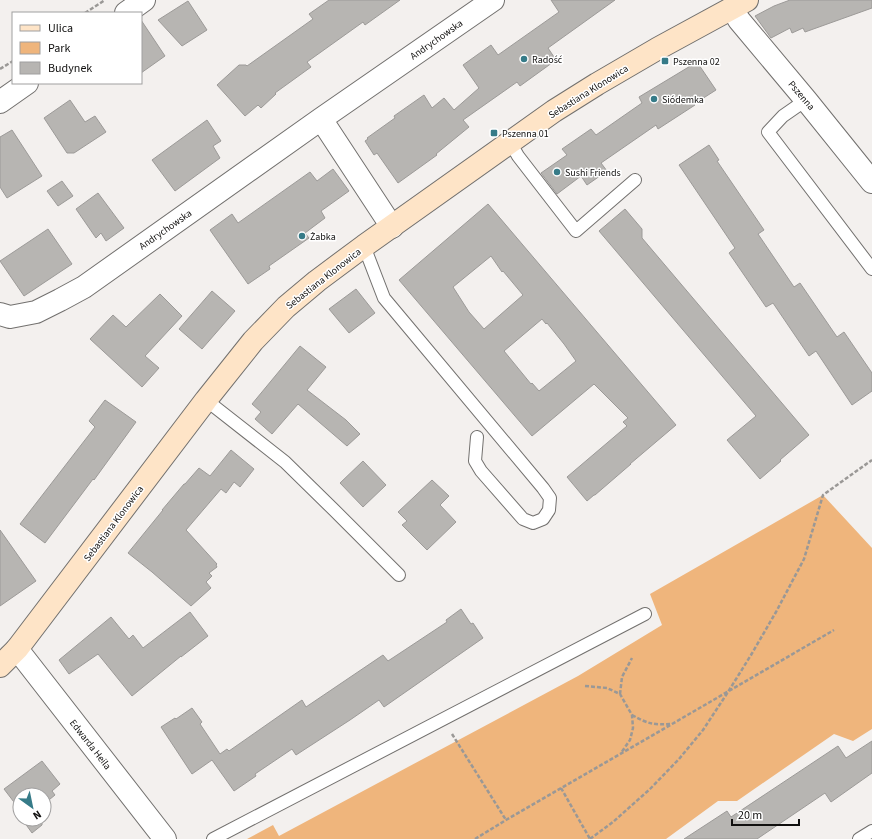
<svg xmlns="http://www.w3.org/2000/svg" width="872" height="839" font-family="'Source Sans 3',sans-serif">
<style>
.green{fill:#efb57c}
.building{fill:#b7b5b2;stroke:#9c9a98;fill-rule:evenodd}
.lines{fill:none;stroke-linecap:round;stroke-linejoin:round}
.lane-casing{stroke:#72706e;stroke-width:14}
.street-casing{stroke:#72706e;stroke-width:24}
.secondary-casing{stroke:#72706e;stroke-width:24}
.path{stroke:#9a9896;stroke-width:2.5;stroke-dasharray:4 2;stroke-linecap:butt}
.lane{stroke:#fff;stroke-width:12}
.street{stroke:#fff;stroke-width:22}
.secondary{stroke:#fee4c7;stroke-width:22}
.poi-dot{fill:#367b88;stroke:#fff;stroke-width:1.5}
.labels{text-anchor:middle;stroke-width:3;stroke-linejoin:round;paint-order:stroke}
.street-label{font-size:10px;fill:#11100f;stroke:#fff}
.poi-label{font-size:10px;fill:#11100f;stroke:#fff;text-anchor:start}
</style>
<rect width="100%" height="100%" fill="#f3f0ee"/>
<path class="green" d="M823,495L872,548V729L853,741L834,734L737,801H718L666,839H247L273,825L279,836L578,676L662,625L650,594Z"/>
<path class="building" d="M329,0H400L365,25L363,22L307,62L311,67L275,93L276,94L261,108L258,105L245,116L217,85L239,65H246L247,66L313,19L309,14Z
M551,0H615L548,48L556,60L520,86L517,82L463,120L469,127L436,154L437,155L398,183L377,153L374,155L365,141L368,139L367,138L395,118L394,116L424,95L432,108L444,98L454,110L479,88L463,65L491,45L498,55L559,12Z
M790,0H872V8L805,32L803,28L792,33L790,28L771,38L755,16L774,6Z
M188,1L207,30L182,46L158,20Z
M141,20L165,56L141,73Z
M697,62L716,90L694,104L695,105L658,129L656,125L601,163L607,171L587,185L581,176L557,194L541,173L567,155L562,149L591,129L596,135L642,103L639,97Z
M70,100L85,122L95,116L106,132L74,153H67L44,118Z
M207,120L221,141L213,146L220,158L175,191L152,160Z
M12,130L42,176L7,198L0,187V137Z
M709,145L719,160L717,161L764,230L758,234L794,287L800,283L837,337L844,332L872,373V391L852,405L816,351L809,356L773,303L766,307L729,253L735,248L679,165Z
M333,169L349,191L321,211L325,218L305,233L309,238L269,266L270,269L248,284L210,230L232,214L238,223L310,172L317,181Z
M62,181L73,196L58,206L47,191Z
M98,193L124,228L106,241L101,233L96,238L76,209Z
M488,204L676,425L630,464H631L595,495H594L587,501L567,477L627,426L623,422L628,418L594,384L532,436L399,280ZM491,256L502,272L503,271L523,295L484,329L469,312L453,287ZM542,319L546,324L547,323L564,344L576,361L539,391L532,383L531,384L504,351Z
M625,209L642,229V238L809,435L780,460L781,461L760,479L727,440L756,416L599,231Z
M48,229L72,264L24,296L0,261Z
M356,289L375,313L349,333L329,309Z
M212,291L235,311L202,349L179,329Z
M160,294L182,316L145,356L159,368L142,387L90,339L113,315L126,327Z
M300,346L326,367L307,390L346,420L360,434L347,446L298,404L272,434L255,419L261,412L252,404Z
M105,400L136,422L94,480L93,479L45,543L20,524L95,427L89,421Z
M231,450L254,469L240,487L234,482L226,493L221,489L186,530L217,564L216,565L217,567L209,573L212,576L206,582L211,588L191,606L152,572L128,553L163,510H162L184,484H185L199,468L210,476Z
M363,461L386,485L363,507L340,483Z
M432,480L449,496L440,505L456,522L427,550L402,525L407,521L398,512Z
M0,530L36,581L0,606Z
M461,609L471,624L473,623L483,638L384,707L379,700L350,720L296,755L292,749L255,774L256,776L234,791L212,760L192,774L161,727L175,718L176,719L192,708L202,722L200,724L220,754L227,749L229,751L302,700L306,707L383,655L388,661L447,622L446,620Z
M190,612L208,636L181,657V656L132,696L98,654L69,674L59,660L111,617L129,639L133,635L143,648Z
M872,741V773L831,802L825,793L757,839H684L727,811L731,817L838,746L846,758Z
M42,761L60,784L52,791L55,795L44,804V795H20V810L4,789Z
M22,819H42V825L32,833Z"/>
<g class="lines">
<defs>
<path id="lane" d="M806,100L783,116L768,132L872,269
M510,142L518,156L576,231L635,180
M364,246L384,298L543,488L550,498L549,510L543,519L533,523L523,519L481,471L475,461L477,437
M206,400L285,462L334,510L399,575
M213,839L645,614
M859,839L872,831"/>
<path id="street" d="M732,8L739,20L806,100L872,182
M126,13L144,0
M0,102L27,83
M321,119L392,227
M0,314L10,317L36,312L60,300L84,287L321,119L493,0
M17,649L165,839"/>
<path id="secondary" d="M0,666L17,649L206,400L253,341L286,307L317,281L364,246L554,111L597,84L657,49L747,0"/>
</defs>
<use href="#lane" class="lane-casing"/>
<use href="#street" class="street-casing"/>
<use href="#secondary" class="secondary-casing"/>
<path class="path" d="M85,13L105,0
M0,69L13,61
M585,686L607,688L620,694L632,715L633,728L630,740L621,753
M620,694L622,677L632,658
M632,715C648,724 653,725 672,724
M452,734L506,820
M561,788L590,839
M475,839L506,820L672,724L834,630
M590,839L613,822L650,789L679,759L703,730L728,692L751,655L776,612L804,559L823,495L872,460"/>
<use href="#lane" class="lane"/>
<use href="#street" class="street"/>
<use href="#secondary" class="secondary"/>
</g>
<g class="poi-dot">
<circle cx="524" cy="59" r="4"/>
<rect x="661" y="57" width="8" height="8" rx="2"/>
<circle cx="654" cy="99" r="4"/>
<rect x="490" y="129" width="8" height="8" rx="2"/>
<circle cx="557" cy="172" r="4"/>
<circle cx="302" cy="236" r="4"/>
</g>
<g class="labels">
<g class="street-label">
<text transform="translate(436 39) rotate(-35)" y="4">Andrychowska</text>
<text transform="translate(588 91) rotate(-32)" y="4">Sebastiana Klonowica</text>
<text transform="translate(802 95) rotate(50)" y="4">Pszenna</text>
<text transform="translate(165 229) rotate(-35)" y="4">Andrychowska</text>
<text transform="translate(323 278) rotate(-38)" y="4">Sebastiana Klonowica</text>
<text transform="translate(113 523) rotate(-53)" y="4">Sebastiana Klonowica</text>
<text transform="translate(91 744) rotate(52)" y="4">Edwarda Heila</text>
</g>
<g class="poi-label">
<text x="532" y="63">Radość</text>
<text x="673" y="65">Pszenna 02</text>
<text x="662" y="103">Siódemka</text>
<text x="502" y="137">Pszenna 01</text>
<text x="565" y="176">Sushi Friends</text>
<text x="310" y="240">Żabka</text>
</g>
</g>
<rect x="12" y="12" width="130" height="72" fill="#ffffff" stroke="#a09f9f"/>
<rect x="20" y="25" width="20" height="6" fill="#fee4c7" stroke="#a09f9f"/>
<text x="48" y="32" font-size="12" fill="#11100f">Ulica</text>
<rect x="20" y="42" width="20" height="12" fill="#efb57c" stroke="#a09f9f"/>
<text x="48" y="52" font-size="12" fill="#11100f">Park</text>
<rect x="20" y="62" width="20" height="12" fill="#b7b5b2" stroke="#a09f9f"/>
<text x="48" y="72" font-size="12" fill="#11100f">Budynek</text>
<g transform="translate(32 807) rotate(147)"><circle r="19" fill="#ffffff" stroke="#a09f9f"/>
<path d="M0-3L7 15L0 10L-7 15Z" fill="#367b88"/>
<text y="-6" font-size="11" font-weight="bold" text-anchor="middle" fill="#11100f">N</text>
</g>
<path d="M732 819v6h67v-6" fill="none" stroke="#11100f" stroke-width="2"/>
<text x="738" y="819" font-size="12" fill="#11100f" stroke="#ffffff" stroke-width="3" paint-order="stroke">20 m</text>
</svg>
